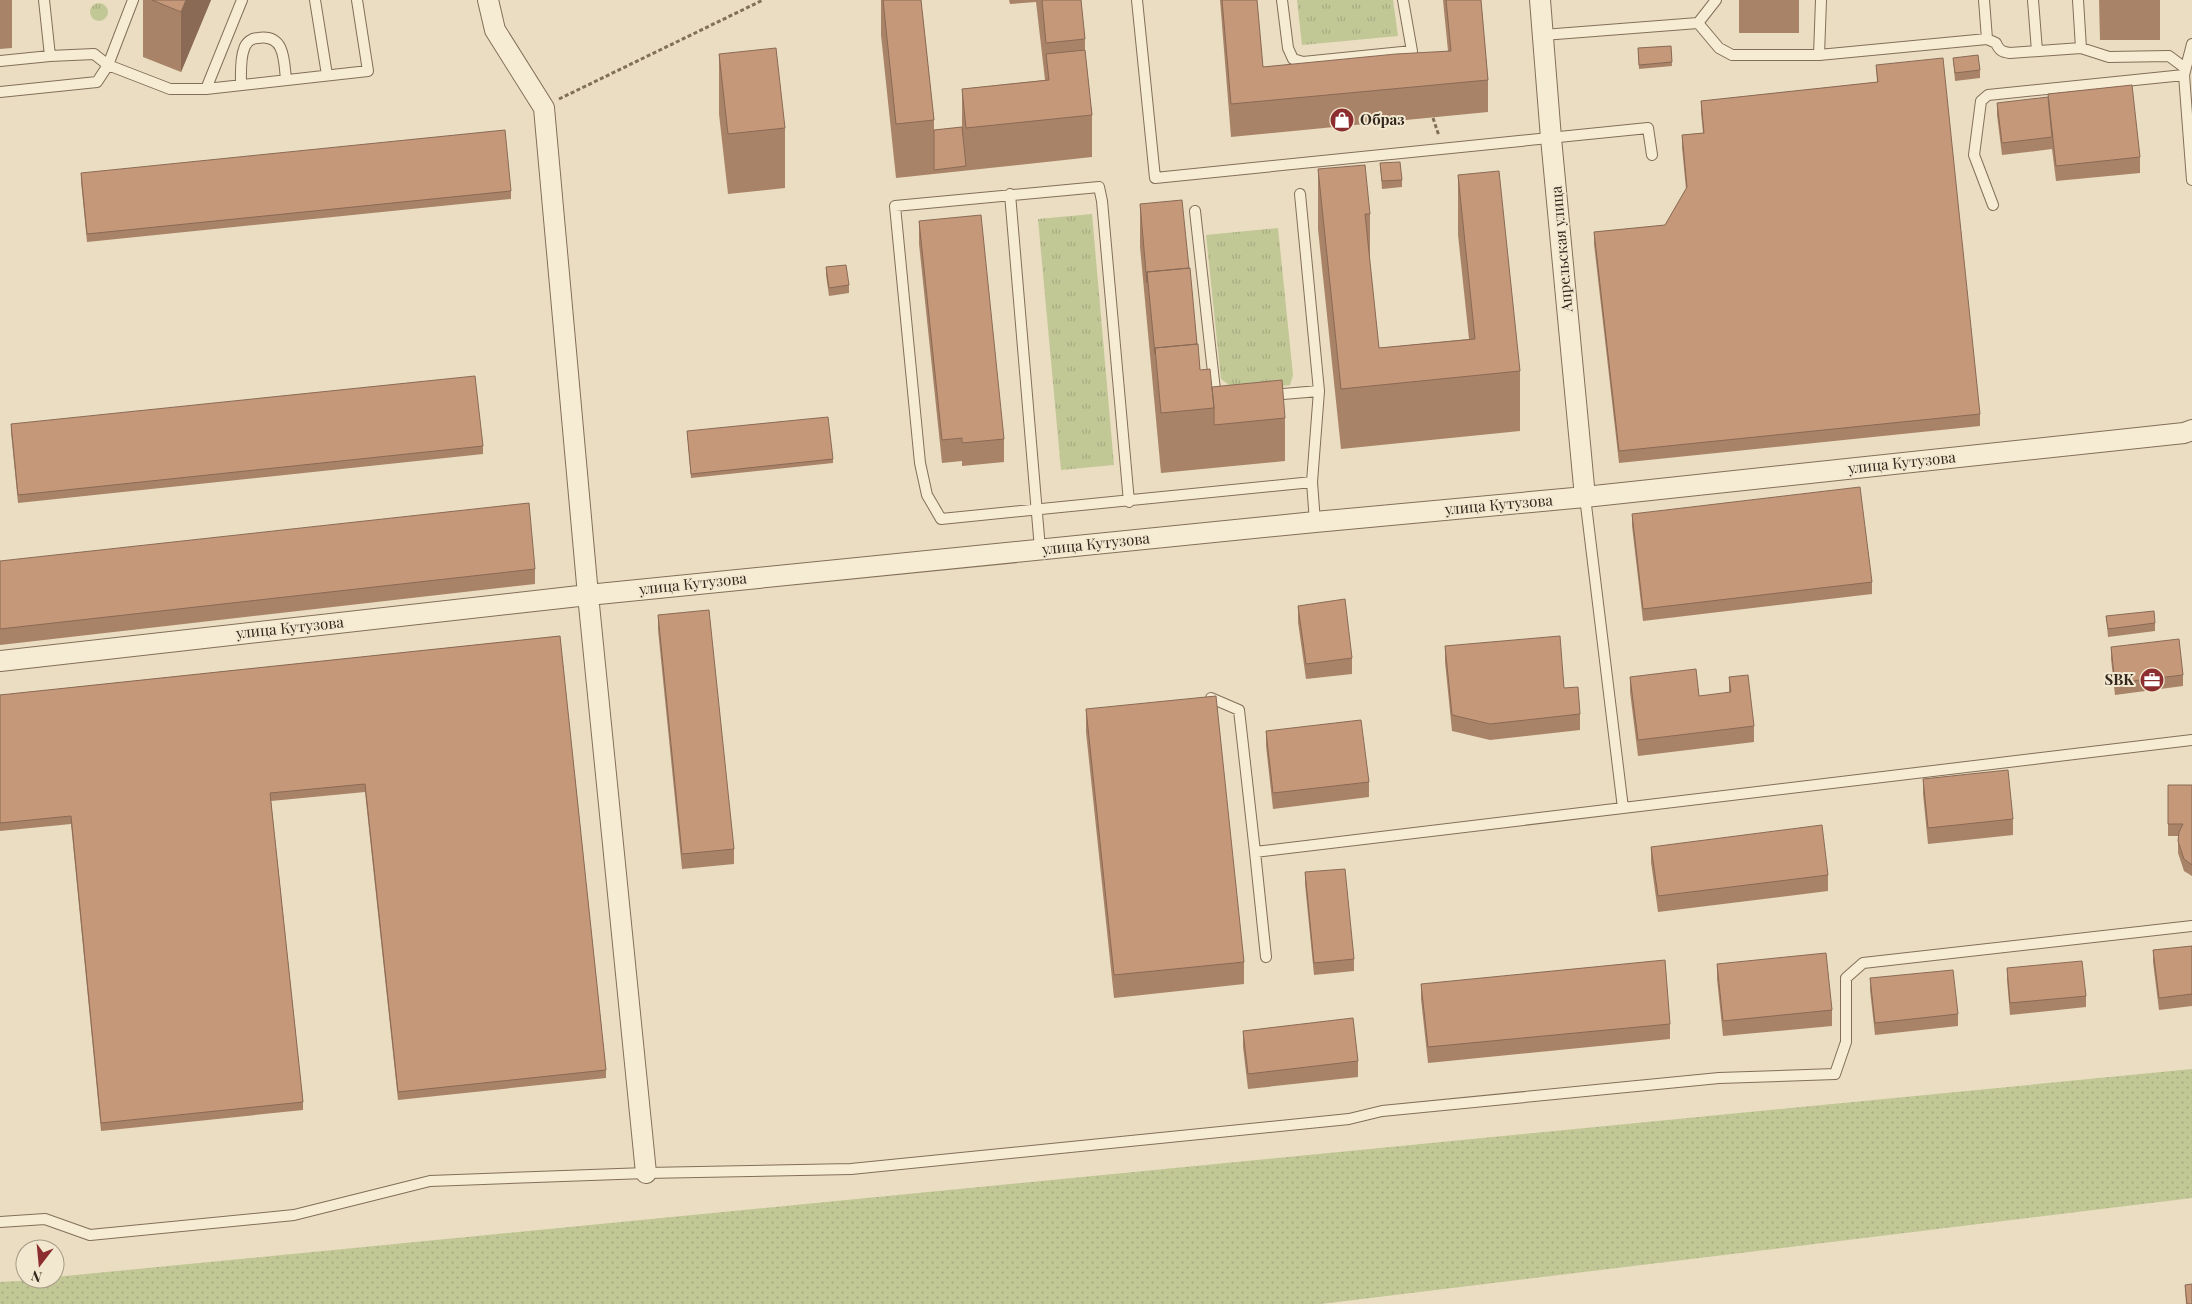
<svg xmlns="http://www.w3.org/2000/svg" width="2192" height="1304" font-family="'Playfair Display',serif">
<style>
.grass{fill:url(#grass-dots)}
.park{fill:url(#park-tufts)}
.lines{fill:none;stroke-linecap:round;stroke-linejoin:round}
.lane-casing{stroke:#826f5a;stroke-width:12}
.street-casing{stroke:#826f5a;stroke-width:22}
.path{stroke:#826f5a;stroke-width:3;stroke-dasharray:4 2.5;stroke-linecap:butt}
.lane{stroke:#f6ebd3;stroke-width:10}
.street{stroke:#f6ebd3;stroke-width:20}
.wall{fill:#a98368}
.shaded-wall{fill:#8a6a55}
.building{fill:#c59879;stroke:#8a6a55}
.labels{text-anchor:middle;stroke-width:4;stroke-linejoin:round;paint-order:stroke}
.poi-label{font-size:15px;font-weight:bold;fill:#33271d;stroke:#f2e8d0;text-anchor:start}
.street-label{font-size:15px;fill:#33271d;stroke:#f2e8d0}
</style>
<defs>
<pattern id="grass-dots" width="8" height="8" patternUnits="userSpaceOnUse" patternTransform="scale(1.25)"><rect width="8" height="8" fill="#c2c796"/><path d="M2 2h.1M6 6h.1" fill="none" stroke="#a7ab81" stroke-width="1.8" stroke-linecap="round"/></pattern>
<pattern id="park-tufts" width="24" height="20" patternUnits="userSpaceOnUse" patternTransform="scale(1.25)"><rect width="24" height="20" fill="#c2c796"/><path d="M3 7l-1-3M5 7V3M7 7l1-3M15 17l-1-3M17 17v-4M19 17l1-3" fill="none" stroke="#a7ab81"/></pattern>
</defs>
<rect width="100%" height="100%" fill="#eaddc1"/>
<path class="grass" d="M2192,1069V1198L1321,1304H0V1282L55,1279V1277Z"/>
<path class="park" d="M1297,0H1393L1398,36L1302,45Z
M90 12a9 9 0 1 1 18 0a9 9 0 1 1-18 0Z
M1092,214L1114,465L1061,470L1038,219Z
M1278,228L1293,375L1290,385L1237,391L1221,379L1206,235Z"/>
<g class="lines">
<defs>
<path id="lane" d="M44,0L50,56
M133,0L108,65L170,89H206L242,0
M315,0L327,75
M1137,0L1155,178L1648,128L1652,155
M1282,0L1288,48L1293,59L1303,62L1412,51L1403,0
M1984,0L1987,39
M2033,0L2037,51
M2078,0L2081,48
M1698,23L1716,0
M1543,35L1698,23L1719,48L1732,55H1819L1987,39L1996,43C1999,51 2003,52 2010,53L2081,48L2109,57L2169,56L2185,68
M2192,44L2184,75L2192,180
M1819,55L1821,0
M0,61L50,56L94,54L108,65L97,82L0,92
M241,85C241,74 240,59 244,49C246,42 252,38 258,38C285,34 284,60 286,80
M206,89L368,71L357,0
M1010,194L1040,549
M1300,194L1319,391L1312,482L1315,522
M1993,205L1974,155L1981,101L1988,95L2184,75
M1195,211L1216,399
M1271,395L1319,391
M1129,502L1102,201L1099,187L895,206L920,463L927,495L941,519L1312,482
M1211,698L1239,710L1255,852
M1623,808L2192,740
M1266,957L1255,852L1623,808L1585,497
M0,1222L45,1219L90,1235L294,1215L430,1181L646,1173L851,1169L1349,1119L1382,1111L1719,1078L1835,1074L1846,1042V978L1863,963L2192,926"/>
<path id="street" d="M488,0L495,30L544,108L588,595L646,1173
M1540,0L1551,138L1585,497
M0,661L588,595L1315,522L1585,497L2184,433L2192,430"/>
</defs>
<use href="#lane" class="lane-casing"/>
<use href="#street" class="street-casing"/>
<path class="path" d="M559,99L763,0
M1433,118L1439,136"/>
<use href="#lane" class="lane"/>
<use href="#street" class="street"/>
</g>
<path class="wall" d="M0,0H12V48L0,49Z
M143,0H211L181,72L143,57Z
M881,0H921L934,120V130L962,127V89L1045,80L1036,2L1010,4L1009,0H1081L1085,39V50L1092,115V157L896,178L881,35Z
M1220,0H1257L1263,67L1448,51L1443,0H1481L1488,80V112L1231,137Z
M1739,0H1799V33H1739Z
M2099,0H2160V40H2100Z
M1671,46L1672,66L1639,69L1638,48Z
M719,54L785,128V188L728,194L719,114Z
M1953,58L1980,70V78L1955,81Z
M1876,65L1980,414V426L1619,463L1594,244V232L1665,225L1686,189L1682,147V135L1703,133L1701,112V101L1877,82Z
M1997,103L2140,157V173L2056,181L2052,149L2002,155L1997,115Z
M1380,163L1402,180V187L1382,189Z
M1318,169L1370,214V268L1379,348L1469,339L1458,235V175L1520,371V431L1341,449L1318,229Z
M81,173L511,191V199L87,242L81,181Z
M1140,204L1189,268L1200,370L1212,387L1285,418V461L1161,473L1140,247Z
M919,221L1004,439V462L962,466V461L942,463L919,244Z
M826,267L849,285V293L829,296L826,275Z
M11,424L483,446V454L18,503L11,432Z
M687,431L833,459V463L691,478Z
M1632,514L1872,582V594L1643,621L1632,526Z
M0,561L535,569V584L0,645Z
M1298,606L1352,658V674L1306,679L1298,622Z
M658,615L734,849V864L682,869L658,630Z
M2106,616L2155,623V631L2108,637Z
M560,636L606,1070V1078L398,1100L365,792L271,801L303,1102V1110L101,1131L71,824L0,831V695Z
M1445,646L1564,688L1580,714V730L1490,740L1452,731L1445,662Z
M2111,647L2183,675V686L2115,695L2111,659Z
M1630,677L1699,696L1729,693V677L1754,726V742L1638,756L1630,692Z
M1086,709L1244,962V984L1114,998L1086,732Z
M1266,731L1369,782V797L1273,809L1266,746Z
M1923,779L2013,819V835L1928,844L1923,794Z
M2168,785H2192V876L2184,871L2178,853V836H2168Z
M1651,847L1828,875V891L1658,912L1651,862Z
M1305,872L1354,959V971L1314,975L1305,884Z
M2192,946V1006L2159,1010L2153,962V950Z
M1717,964L1832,1010V1026L1723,1036L1717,979Z
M2007,968L2086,996V1007L2010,1015L2007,980Z
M1870,978L1958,1014V1026L1875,1035L1870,990Z
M1421,984L1670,1024V1039L1428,1063L1421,999Z
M1243,1031L1358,1061V1077L1248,1089L1243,1047Z
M2185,1285L2192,1304H2186Z"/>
<path class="shaded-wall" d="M186,0H211L181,72V12Z"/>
<path class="building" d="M152,0H186L181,12Z
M883,0H921L934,120L896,124Z
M1042,0H1081L1085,39L1046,43Z
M1222,0H1257L1263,67L1396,54L1451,51L1446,0H1481L1488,80L1231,104Z
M1671,46L1672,62L1639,65L1638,48Z
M776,48L785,128L728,134L719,54Z
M1085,50L1092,115L966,128L962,89L1049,80L1046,54Z
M1978,55L1980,70L1955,73L1953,58Z
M1943,58L1980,414L1619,451L1594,232L1665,225L1687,187L1682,135L1704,133L1701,101L1878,82L1876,65Z
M2132,85L2140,157L2056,166L2048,94Z
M2048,97L2052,137L2002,143L1997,103Z
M962,127L966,166L934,170V130Z
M505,130L511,191L87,234L81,173Z
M1400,162L1402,180L1382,181L1380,163Z
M1365,165L1370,214H1365L1379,348L1475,339L1458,175L1499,171L1520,371L1341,389L1318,169Z
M1182,200L1189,268L1147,272V283L1140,204Z
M981,215L1004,439L962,443V438L942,440L919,221Z
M846,265L849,285L829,288L826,267Z
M1190,268L1197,344L1155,348V354L1147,272Z
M1198,344L1200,370L1210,369L1214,408L1161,413L1155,348Z
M475,376L483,446L18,495L11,424Z
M1282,380L1285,418L1214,425V408L1212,387Z
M828,417L833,459L691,474L687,431Z
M1860,487L1872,582L1643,609L1632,514Z
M529,503L535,569L0,629V561Z
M1345,599L1352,658L1306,664L1298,606Z
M709,610L734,849L682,854L658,615Z
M2154,611L2155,623L2108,629L2106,616Z
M560,636L606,1070L398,1092L365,784L270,793L303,1102L101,1123L71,816L0,823V695Z
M1560,636L1564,688L1578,687L1580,714L1490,724L1452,715L1445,646Z
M2179,639L2183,675L2115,683L2111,647Z
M1696,669L1699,696L1731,692L1729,677L1748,675L1754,726L1638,740L1630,677Z
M1216,696L1244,962L1114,975L1086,709Z
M1361,720L1369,782L1273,793L1266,731Z
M2008,770L2013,819L1928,828L1923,779Z
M2168,785H2192V865L2184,859L2178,841L2179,832L2183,824H2168Z
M1822,825L1828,875L1658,896L1651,847Z
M1345,869L1354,959L1314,963L1305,872Z
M2192,946V994L2159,998L2153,950Z
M1826,953L1832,1010L1723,1021L1717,964Z
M1665,960L1670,1024L1428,1047L1421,984Z
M2082,961L2086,996L2010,1003L2007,968Z
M1953,970L1958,1014L1875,1023L1870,978Z
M1353,1018L1358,1061L1248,1074L1243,1031Z
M2192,1284V1304H2187L2185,1285Z"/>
<defs>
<symbol id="shop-disc" viewBox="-11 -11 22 22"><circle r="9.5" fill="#8c2e30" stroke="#f2e8d0"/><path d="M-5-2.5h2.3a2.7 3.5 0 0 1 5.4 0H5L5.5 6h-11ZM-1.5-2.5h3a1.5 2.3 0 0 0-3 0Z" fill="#fff"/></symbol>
<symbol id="office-disc" viewBox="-11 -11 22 22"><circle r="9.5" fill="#8c2e30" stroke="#f2e8d0"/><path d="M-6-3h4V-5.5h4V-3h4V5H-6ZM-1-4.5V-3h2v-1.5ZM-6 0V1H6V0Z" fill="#fff"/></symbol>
</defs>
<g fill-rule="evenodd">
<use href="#shop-disc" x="1328" y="106" width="28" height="28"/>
<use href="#office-disc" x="2138" y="666" width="28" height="28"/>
</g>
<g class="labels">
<g class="poi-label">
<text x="1360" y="125">Образ</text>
<text x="2134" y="685" text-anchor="end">SBK</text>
</g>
<g class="street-label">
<text transform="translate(1562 249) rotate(-95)" y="5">Апрельская улица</text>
<text transform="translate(1902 463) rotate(-6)" y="5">улица Кутузова</text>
<text transform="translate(1499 505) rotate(-5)" y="5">улица Кутузова</text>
<text transform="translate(1096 544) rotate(-6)" y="5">улица Кутузова</text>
<text transform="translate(693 584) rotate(-6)" y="5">улица Кутузова</text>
<text transform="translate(290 628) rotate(-6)" y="5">улица Кутузова</text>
</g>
</g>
<g transform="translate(40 1264) rotate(196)"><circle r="24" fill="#f2e8d0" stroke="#a69b88"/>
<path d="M0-4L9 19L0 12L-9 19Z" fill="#8c2e30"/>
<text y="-8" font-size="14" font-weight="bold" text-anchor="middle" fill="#33271d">N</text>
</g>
</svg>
